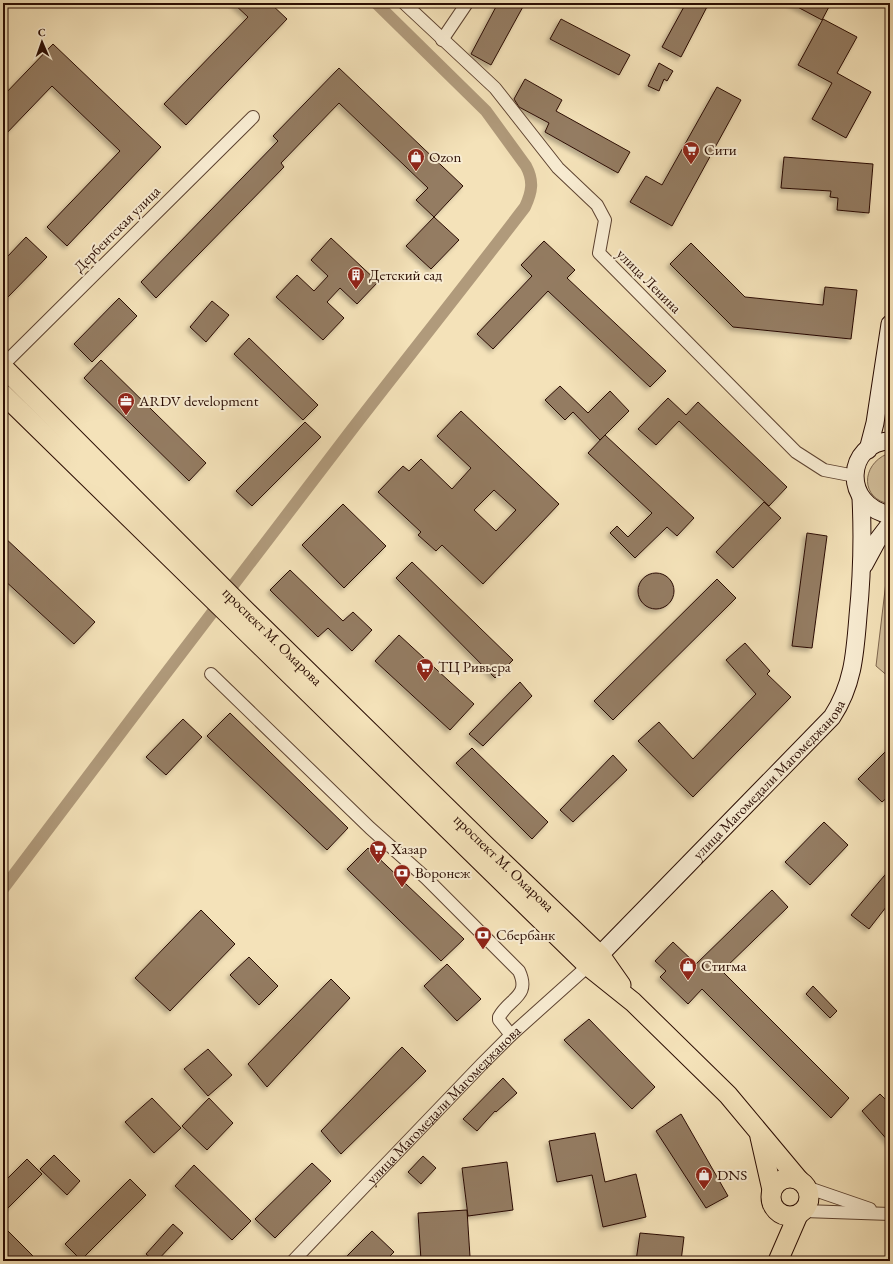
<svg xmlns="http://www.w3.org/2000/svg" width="893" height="1264" font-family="'EB Garamond',serif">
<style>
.green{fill:#d2be9a;stroke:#7e664e}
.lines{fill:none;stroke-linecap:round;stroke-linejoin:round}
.canal{stroke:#b09a7b;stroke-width:12}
.building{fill:#947c62;stroke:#2b0d03;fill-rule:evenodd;filter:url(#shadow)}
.street-casing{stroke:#5d4230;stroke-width:14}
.secondary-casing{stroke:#2b0d03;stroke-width:19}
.primary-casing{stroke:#2b0d03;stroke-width:21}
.street{stroke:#f8ecd2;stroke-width:12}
.secondary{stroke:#f8ecd2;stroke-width:17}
.primary{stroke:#f4e2b9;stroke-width:19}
.labels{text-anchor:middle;stroke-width:4;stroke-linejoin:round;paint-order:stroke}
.poi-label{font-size:15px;fill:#2b0d03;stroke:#f8ecd2;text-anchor:start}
.street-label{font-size:15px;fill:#2b0d03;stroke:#f8ecd2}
</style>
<defs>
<filter id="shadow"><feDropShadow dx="-3" dy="3" stdDeviation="2" flood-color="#0004"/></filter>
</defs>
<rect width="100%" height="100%" fill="#f4e2b9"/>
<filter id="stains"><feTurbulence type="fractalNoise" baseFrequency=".005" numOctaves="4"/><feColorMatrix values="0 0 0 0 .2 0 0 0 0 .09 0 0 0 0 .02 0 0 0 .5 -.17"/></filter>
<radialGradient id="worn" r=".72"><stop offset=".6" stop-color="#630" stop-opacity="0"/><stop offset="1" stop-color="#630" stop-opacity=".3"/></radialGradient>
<path class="green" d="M887,454H890V504C860,499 861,465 887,454Z
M890,548V678L876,666Z"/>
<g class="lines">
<path class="canal" d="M3,889C118,736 233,584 350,432C408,357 467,283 525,207C532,192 534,181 526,166L486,111L376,3"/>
</g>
<path class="building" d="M233,3H270L287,19L186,125L164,104L248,17Z
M498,3H525L491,65L471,54Z
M686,3H709L681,57L662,47Z
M790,3H831L822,20Z
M561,19L630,55L619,75L550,39Z
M823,19L857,37L837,73L871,92L846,138L812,119L832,83L798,65Z
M53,44L161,147L67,246L47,227L120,151L52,86L3,137V96Z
M659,63L673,71L667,81L664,79L659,91L648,86Z
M339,68L463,186L434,217L416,200L428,188L339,103L281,163L284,167L156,298L141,282L278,141L273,136Z
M525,79L562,100L556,111L630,152L618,173L545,132L549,123L519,107L514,99Z
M717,87L741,100L672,226L630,202L646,176L662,185Z
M784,157L873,164L869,213L837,210L838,198L830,197L831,191L781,188Z
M434,217L459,240L431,269L406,246Z
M26,237L47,257L8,297L3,292V251L8,256Z
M331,238L378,282L357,304L340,288L327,302L344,318L323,340L276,297L297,275L314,291L328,276L311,260Z
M544,241L575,270L567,278L666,371L650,387L548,291L493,349L477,334L532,276L521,265Z
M691,243L745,297L823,305L825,287L857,290L851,339L733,327L670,264Z
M119,298L137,316L92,362L74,344Z
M212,301L229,315L206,342L190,327Z
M249,338L318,405L303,420L234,354Z
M101,360L206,463L189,481L84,378Z
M560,386L588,413L610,391L629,411L600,440L573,412L565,420L545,400Z
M668,398L686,415L698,402L787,487L769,506L679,421L656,445L638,429Z
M461,411L559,504L483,584L442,545L436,551L418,535L421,532L378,492L403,466L409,471L421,459L452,489L471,468L437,436ZM494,490L516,510L496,531L474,510Z
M305,422L321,437L252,506L236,491Z
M605,435L694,518L677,536L667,527L635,558L610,533L617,526L628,537L652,513L588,453Z
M764,502L781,518L733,568L716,552Z
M343,504L386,546L344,588L302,545Z
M807,533L827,536L812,648L792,646Z
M3,536L95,622L74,644L3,579Z
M412,562L513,660L495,678L396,578Z
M290,570L343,621L353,612L372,630L352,651L328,628L318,637L270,590Z
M638 591a18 18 0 1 1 36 0a18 18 0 1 1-36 0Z
M717,579L736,598L613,720L594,701Z
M399,635L474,704L450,730L375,661Z
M745,643L770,671L767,674L791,697L693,797L638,741L659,722L693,759L756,694L726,660Z
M520,682L532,696L483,746L469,734Z
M230,713L348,828L327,850L207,736Z
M183,719L202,737L166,775L146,757Z
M890,747V795L882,802L858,779Z
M472,748L548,822L532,839L456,763Z
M613,755L627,770L573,822L560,810Z
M824,822L848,845L810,885L785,862Z
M368,848L464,939L441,961L347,869Z
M890,869V902L869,929L851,915Z
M772,890L788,907L722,971L849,1098L831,1118L702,989L688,1004L660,977L666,971L655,961L673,942L696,964Z
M201,910L235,944L170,1011L135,978Z
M249,957L278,986L259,1005L230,975Z
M447,964L481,999L457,1021L424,986Z
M331,979L350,998L267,1087L248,1064Z
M813,986L837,1011L830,1018L806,994Z
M589,1019L655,1087L632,1109L564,1040Z
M402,1047L426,1071L341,1154L321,1131Z
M208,1049L232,1075L208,1096L184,1069Z
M503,1078L517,1093L496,1112L495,1111L477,1131L463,1119Z
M880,1094L890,1104V1143L862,1111Z
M152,1098L181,1128L154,1153L125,1122Z
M209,1098L233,1123L207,1150L182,1126Z
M681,1114L728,1196L706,1208L656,1131Z
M595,1133L605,1182L636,1174L646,1217L603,1227L592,1175L557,1182L549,1141Z
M54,1155L80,1181L67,1195L40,1169Z
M423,1156L436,1168L421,1184L408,1172Z
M27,1159L42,1174L3,1213V1183Z
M507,1162L513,1210L468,1216L462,1168Z
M312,1163L331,1181L275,1238L255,1219Z
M194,1165L251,1221L232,1240L175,1186Z
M130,1179L146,1195L81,1260L65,1244Z
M467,1210L470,1257L421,1260L418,1213Z
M173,1224L183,1233L157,1261H154L146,1254Z
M3,1226L38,1261H3Z
M372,1231L394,1252L385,1261H342Z
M640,1233L684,1237L681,1261H636Z"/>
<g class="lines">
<defs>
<g id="street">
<path d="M404,3L495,88L558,168L597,205L605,220L599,253L796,452L824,470L855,476"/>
<path d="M442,40L467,3"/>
<path d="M3,365L253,117"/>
<path d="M211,674L370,828L426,878L519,971C531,997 509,998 499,1017V1020L511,1035"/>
<path d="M806,1187L870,1209"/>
<path d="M804,1211L890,1214"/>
<path id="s1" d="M293,1261L482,1064L511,1035L588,966"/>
</g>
<g id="secondary">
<path d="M890,441C846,442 841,505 890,515"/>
<path d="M868,450L875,423L890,324"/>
<path d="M864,565L877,541L890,524"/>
<path id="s2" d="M590,965L832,717C853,685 855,654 858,616C862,576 863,538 861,498"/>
</g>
<g id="primary">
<path id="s3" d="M3,367L243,608L486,846L600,955L621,985"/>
<path d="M3,394L588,966L633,1002L728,1095L799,1180"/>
<path d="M760,1137L772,1190"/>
<circle cx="790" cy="1197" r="19"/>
<path d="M778,1261L798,1215"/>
</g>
</defs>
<use href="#street" class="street-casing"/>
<use href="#secondary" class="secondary-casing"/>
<use href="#primary" class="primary-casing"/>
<use href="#street" class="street"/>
<use href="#secondary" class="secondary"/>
<use href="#primary" class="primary"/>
</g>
<defs>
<symbol id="supermarket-pin" viewBox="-11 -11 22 30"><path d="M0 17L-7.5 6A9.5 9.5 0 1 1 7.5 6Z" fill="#8f2418" stroke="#f8ecd2"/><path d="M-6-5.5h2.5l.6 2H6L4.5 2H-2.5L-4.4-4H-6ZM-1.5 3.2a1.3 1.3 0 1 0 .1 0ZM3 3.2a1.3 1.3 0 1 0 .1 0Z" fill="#fff"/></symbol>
<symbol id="shop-pin" viewBox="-11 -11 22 30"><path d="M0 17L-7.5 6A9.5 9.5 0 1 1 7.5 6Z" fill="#8f2418" stroke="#f8ecd2"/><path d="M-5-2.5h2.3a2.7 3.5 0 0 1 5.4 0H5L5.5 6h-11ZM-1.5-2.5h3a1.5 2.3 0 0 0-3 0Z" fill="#fff"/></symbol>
<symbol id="building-pin" viewBox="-11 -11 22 30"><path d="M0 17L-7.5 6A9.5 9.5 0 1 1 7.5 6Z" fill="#8f2418" stroke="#f8ecd2"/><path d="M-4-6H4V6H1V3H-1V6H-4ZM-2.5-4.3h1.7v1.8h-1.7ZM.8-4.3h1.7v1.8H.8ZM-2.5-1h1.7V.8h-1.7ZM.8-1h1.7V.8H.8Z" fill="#fff"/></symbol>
<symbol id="office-pin" viewBox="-11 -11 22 30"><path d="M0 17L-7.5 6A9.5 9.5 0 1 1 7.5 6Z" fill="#8f2418" stroke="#f8ecd2"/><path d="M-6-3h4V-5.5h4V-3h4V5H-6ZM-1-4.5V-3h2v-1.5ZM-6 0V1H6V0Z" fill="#fff"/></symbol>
<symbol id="bank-pin" viewBox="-11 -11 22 30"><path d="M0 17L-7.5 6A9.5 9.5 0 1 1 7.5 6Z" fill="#8f2418" stroke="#f8ecd2"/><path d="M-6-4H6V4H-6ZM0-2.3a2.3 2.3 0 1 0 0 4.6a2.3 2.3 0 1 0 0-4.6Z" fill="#fff"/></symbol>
</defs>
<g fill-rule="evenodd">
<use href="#supermarket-pin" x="681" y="140" width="20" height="27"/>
<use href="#shop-pin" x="406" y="147" width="20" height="27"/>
<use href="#building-pin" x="346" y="265" width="20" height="27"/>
<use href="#office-pin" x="116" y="391" width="20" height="27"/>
<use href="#supermarket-pin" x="415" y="657" width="20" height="27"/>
<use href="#supermarket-pin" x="368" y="839" width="20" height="27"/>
<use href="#bank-pin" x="392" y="863" width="20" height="27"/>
<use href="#bank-pin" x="473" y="925" width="20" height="27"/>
<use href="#shop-pin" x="678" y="956" width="20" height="27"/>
<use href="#shop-pin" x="694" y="1165" width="20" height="27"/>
</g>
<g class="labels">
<g class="poi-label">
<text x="704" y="155">Сити</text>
<text x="429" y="162">Ozon</text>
<text x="369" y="280">Детский сад</text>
<text x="139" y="406">ARDV development</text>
<text x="438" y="672">ТЦ Ривьера</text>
<text x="391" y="854">Хазар</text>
<text x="415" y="878">Воронеж</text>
<text x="496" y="940">Сбербанк</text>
<text x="701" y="971">Стигма</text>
<text x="717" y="1180">DNS</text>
</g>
<g class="street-label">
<text transform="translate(117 229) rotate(-45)" y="5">Дербентская улица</text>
<text transform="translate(649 281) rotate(45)" y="5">улица Ленина</text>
<text dy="5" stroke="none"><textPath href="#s3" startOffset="381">проспект М. Омарова</textPath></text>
<text dy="5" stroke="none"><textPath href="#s2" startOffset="258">улица Магомедали Магомеджанова</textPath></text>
<text dy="5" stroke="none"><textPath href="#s3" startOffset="705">проспект М. Омарова</textPath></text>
<text dy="5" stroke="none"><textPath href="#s1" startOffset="217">улица Магомедали Магомеджановa</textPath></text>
</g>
</g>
<rect width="893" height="1264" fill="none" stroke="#f4e2b9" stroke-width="16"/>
<rect x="4" y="4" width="885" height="1256" fill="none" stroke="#2b0d03" stroke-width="2"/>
<rect x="8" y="8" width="877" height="1248" fill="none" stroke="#2b0d03"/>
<g transform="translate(42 42) rotate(358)" stroke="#f8ecd2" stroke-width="3" paint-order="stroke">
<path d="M0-3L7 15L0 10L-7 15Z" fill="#2b0d03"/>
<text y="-6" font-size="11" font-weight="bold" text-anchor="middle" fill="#2b0d03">С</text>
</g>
<rect width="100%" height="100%" filter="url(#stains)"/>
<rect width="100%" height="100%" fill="url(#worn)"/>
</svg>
